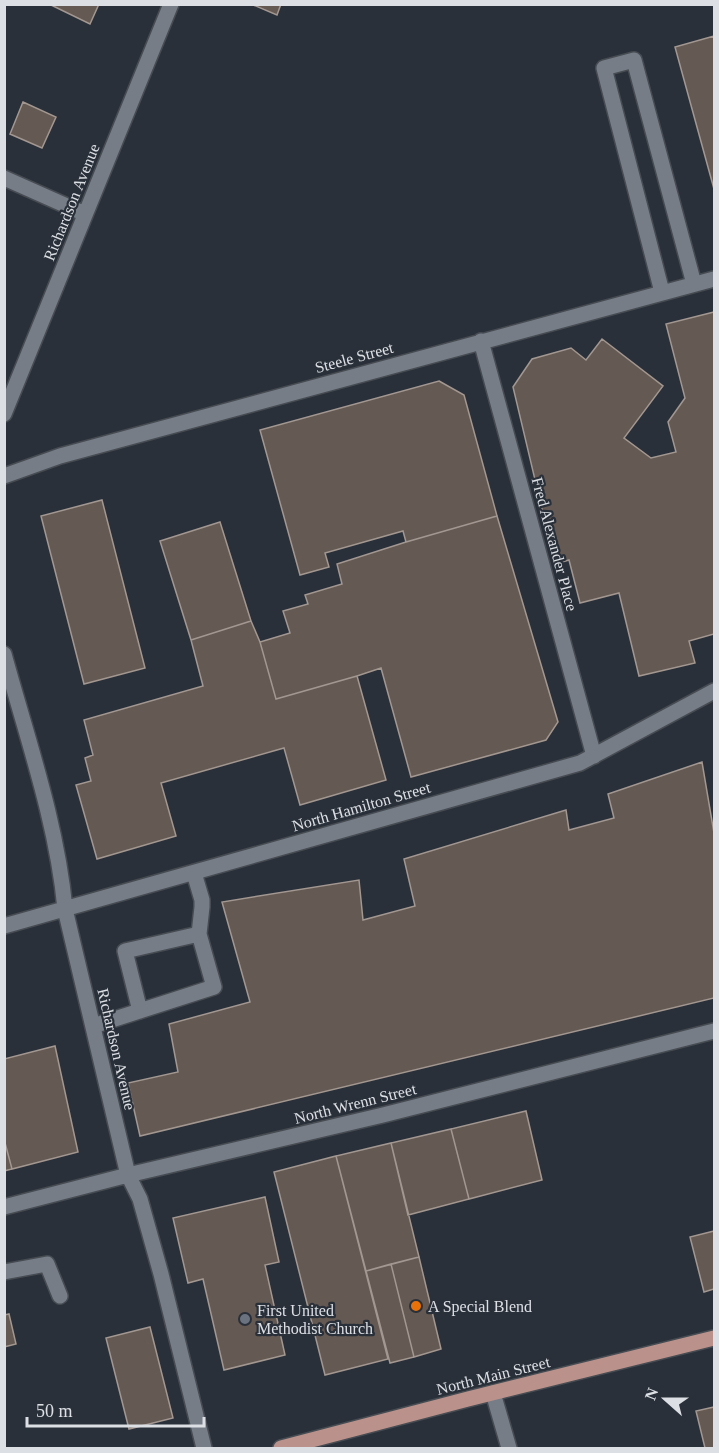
<svg xmlns="http://www.w3.org/2000/svg" width="719" height="1453" font-family="'Times New Roman',serif">
<style>
.building{fill:#645953;stroke:#a39791;stroke-width:1.5}
.lines{fill:none;stroke-linecap:round;stroke-linejoin:round}
.minor-casing{stroke:#474c53;stroke-width:18}
.major-casing{stroke:#474c53;stroke-width:18}
.minor{stroke:#767d87;stroke-width:15}
.major{stroke:#bb928b;stroke-width:15}
.food-dot{fill:#e8710a;stroke:#2a3039;stroke-width:2}
.worship-dot{fill:#6b7280;stroke:#2a3039;stroke-width:2}
.labels{text-anchor:middle;stroke-width:4.5;stroke-linejoin:round;paint-order:stroke}
.street-label{font-size:16px;fill:#dce0e5;stroke:#2a3039}
.poi-label{font-size:16px;fill:#dce0e5;stroke:#2a3039;text-anchor:start}
</style>
<rect width="100%" height="100%" fill="#2a3039"/>
<path class="building" d="M49,4H99L90,24Z
M251,4H281L277,15Z
M714,36V189L675,47Z
M23,102L56,117L42,148L10,134Z
M714,312V634L689,641L695,663L639,676L619,593L580,603L569,560L555,564L513,387L532,359L571,348L586,360L602,339L663,386L624,438L651,458L676,452L668,422L685,398L666,324Z
M439,381L464,395L497,516L406,542L403,531L325,553L329,567L300,575L260,430Z
M102,500L145,668L84,684L41,516Z
M497,516L558,722L546,740L411,777L381,668L357,676L276,699L260,642L290,633L283,611L308,604L305,595L342,584L337,564L406,542Z
M220,522L251,621L191,640L160,541Z
M251,621L260,642L276,699L357,676L386,780L300,805L284,748L161,783L176,836L97,859L76,785L91,781L85,758L93,755L84,720L203,686L191,640Z
M702,762L714,833V998L140,1136L128,1083L178,1072L169,1024L250,1002L222,902L359,880L363,920L415,906L404,859L566,810L569,830L614,818L608,794Z
M55,1046L78,1152L12,1169L4,1139V1059Z
M526,1111L542,1180L469,1199L451,1129Z
M451,1129L469,1199L408,1215L391,1143Z
M4,1139L12,1169L4,1171Z
M391,1143L419,1257L366,1271L336,1156Z
M336,1156L388,1359L325,1375L274,1172Z
M265,1197L279,1262L265,1265L285,1355L224,1370L203,1279L188,1283L173,1218Z
M714,1231V1289L704,1292L690,1237Z
M419,1257L441,1349L414,1357L391,1264Z
M391,1264L414,1357L390,1363L366,1271Z
M9,1314L16,1344L4,1347V1315Z
M150,1327L173,1418L129,1429L106,1338Z
M714,1407V1448H705L696,1411Z"/>
<g class="lines">
<defs>
<path id="minor" d="M4,178L85,214
M662,292L604,68L634,60L694,284
M481,341L594,756
M4,414L171,4
M4,476L60,456L714,279
M4,654C27,738 57,823 65,909L128,1175L140,1199L161,1274L204,1448
M194,873L202,900V907L199,934
M4,926L580,763L714,691
M93,1026L214,987L199,934L125,951L140,1011
M4,1207L128,1175L383,1115L714,1031
M4,1272L47,1264L60,1296
M493,1393L509,1448"/>
<path id="major" d="M281,1448L468,1399L714,1338"/>
</defs>
<use href="#minor" class="minor-casing"/>
<use href="#major" class="major-casing"/>
<use href="#minor" class="minor"/>
<use href="#major" class="major"/>
</g>
<circle class="food-dot" cx="416" cy="1306" r="6"/>
<circle class="worship-dot" cx="245" cy="1319" r="6"/>
<g class="labels">
<g class="street-label">
<text transform="translate(71 202) rotate(-68)" y="6">Richardson Avenue</text>
<text transform="translate(354 357) rotate(-15)" y="6">Steele Street</text>
<text transform="translate(555 544) rotate(75)" y="6">Fred Alexander Place</text>
<text transform="translate(361 806) rotate(-16)" y="6">North Hamilton Street</text>
<text transform="translate(117 1049) rotate(77)" y="6">Richardson Avenue</text>
<text transform="translate(355 1103) rotate(-14)" y="6">North Wrenn Street</text>
<text transform="translate(493 1375) rotate(-14)" y="6">North Main Street</text>
</g>
<g class="poi-label">
<text x="428" y="1312">A Special Blend</text>
<text x="257" y="1316">First United<tspan x="257" dy="18">Methodist Church</tspan></text>
</g>
</g>
<rect width="719" height="1453" fill="none" stroke="#dce0e5" stroke-width="12"/>
<g transform="translate(665 1399) rotate(291)" stroke="#2a3039" stroke-width="4.5" paint-order="stroke">
<path d="M0-4.5L10 22L0 15L-10 22Z" fill="#dce0e5"/>
<text y="-9" font-size="16" font-weight="bold" text-anchor="middle" fill="#dce0e5">N</text>
</g>
<path d="M27 1417v9h177v-9" fill="none" stroke="#dce0e5" stroke-width="3"/>
<text x="36" y="1417" font-size="18" fill="#dce0e5" stroke="#2a3039" stroke-width="4.5" paint-order="stroke">50 m</text>
</svg>
